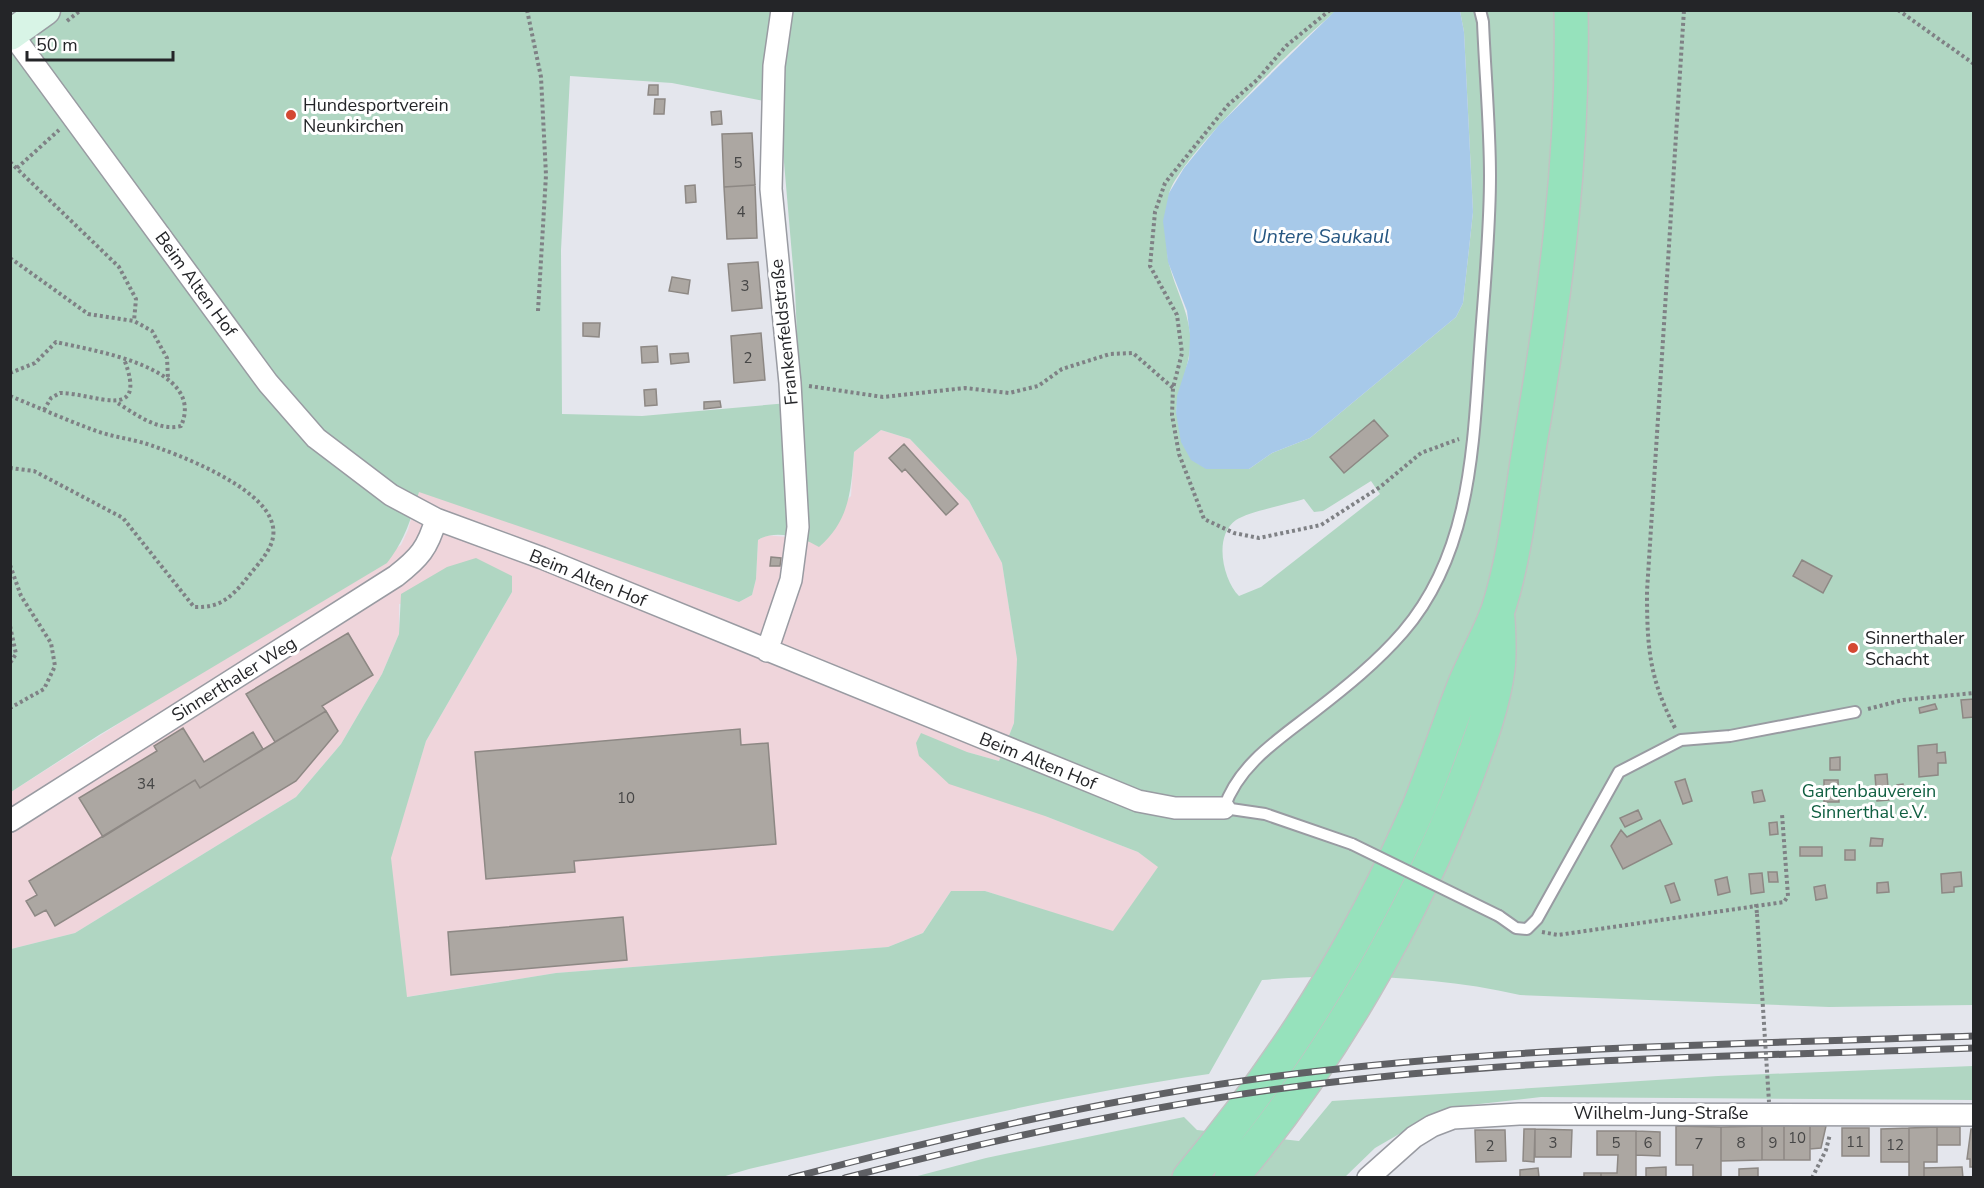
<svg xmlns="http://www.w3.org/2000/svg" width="1984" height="1188" font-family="'Nunito Sans',sans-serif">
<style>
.commercial{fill:#efd5db}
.green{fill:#b0d6c2;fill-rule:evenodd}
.water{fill:#a7c9e9}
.building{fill:#aca7a2;stroke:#8d8884;stroke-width:1.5}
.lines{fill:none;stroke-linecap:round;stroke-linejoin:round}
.service-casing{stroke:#999ba2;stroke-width:14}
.minor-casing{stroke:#999ba2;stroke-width:24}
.secondary-casing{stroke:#999ba2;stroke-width:33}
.trunk-casing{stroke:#c2c2c3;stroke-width:36}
.path{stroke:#7f8185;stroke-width:4;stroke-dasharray:3 3;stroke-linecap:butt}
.service{stroke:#fff;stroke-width:10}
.minor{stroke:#fff;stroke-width:21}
.secondary{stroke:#d8f4e6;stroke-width:30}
.trunk{stroke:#96e2bc;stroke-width:33}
.rail-casing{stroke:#606165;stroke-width:7}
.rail{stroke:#fff;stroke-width:4.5;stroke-dasharray:14;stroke-linecap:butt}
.service-bridge-casing{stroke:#999ba2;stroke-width:14;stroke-linecap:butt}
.path-bridge{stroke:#7f8185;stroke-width:4;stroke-dasharray:3 3;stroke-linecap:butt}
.service-bridge{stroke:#fff;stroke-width:10}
.poi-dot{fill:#d44832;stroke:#fff;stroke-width:2}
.labels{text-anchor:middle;stroke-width:6;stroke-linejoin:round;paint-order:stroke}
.number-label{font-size:15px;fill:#464646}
.poi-label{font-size:18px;fill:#242528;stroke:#fff;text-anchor:start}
.street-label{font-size:18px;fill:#242528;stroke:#fff}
.park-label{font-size:18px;fill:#105f41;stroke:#fff}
.water-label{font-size:20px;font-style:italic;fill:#265681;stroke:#fff}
</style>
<rect width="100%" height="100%" fill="#e4e6ed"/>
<path class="commercial" d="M881,430L910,439L969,501L1002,563L1017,659L1014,723L999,761L967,752L1045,816L1138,852L1159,867L1113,932L985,891H951L923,933L888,947L556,973L406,997L390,858L426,741L512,592L399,604V634L382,674L341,744L296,797L75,933L11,949V792L401,545L408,530L419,491L739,602L752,595L756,579L758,540L766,535L806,539L851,496L854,452Z"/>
<path class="green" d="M10,11H1336C1305,36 1173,163 1169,195C1167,211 1165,248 1169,264C1175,288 1187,308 1190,333C1193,361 1178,386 1176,413L1249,469L1272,453L1310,438L1456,317L1463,303L1473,212L1464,32L1460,11H1973V1005L1829,1007L1520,995C1436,976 1347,973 1262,980L1209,1074C1054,1096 902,1134 749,1169L722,1177H11V949L75,933L296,797L341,744L382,674L399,634L401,594L447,567L476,558L512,576V592L426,741L391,858L407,997L556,973L888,947L923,933L951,891H985L1113,931L1158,867L1138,852L1045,816L949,784L919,756L916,743L921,733L967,752L999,761L1014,723L1017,659L1002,563L969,501L910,439L881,430L854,452C851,490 850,520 819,547C803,537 774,529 758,540L756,579L752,595L739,602L419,492C411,519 405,540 387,563L99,735L11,792ZM570,76L672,83L779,104L795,290L800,402L642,416L562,414L561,250ZM1371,481L1380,494L1261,587L1239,596C1223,580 1213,536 1236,520C1248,512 1288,504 1304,499L1314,512L1323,511Z
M1973,1066V1100L1541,1097L1462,1106L1413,1126L1375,1148L1345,1177L910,1178L986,1158L1184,1117L1197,1130L1299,1141L1332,1101L1718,1076Z"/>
<path class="water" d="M1336,10L1460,11L1464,32L1473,212L1463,303L1456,317L1310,438L1272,453L1249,469H1206L1191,460L1181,442L1176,413L1177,396L1189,358L1190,336L1187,311L1168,262L1163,221L1169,193L1184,168L1219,125Z"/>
<path class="building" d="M649,85H658V95H648Z
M655,99H665L664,114H654Z
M721,111L722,124L712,125L711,112Z
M752,133L755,185L724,187L722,134Z
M695,185L696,202L686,203L685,186Z
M755,185L757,238L727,239L724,187Z
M758,262L762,308L732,311L728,264Z
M672,277L690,280L688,294L669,291Z
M583,323H600L599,337L583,336Z
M761,333L765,380L734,383L731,336Z
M657,346L658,362L642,363L641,347Z
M688,353L689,362L671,364L670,354Z
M656,389L657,405L645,406L644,390Z
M720,401L721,407L704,409V402Z
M1374,420L1388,436L1344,473L1330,457Z
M904,444L958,504L946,515L905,469L902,472L889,458Z
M771,557L781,558L780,566H770Z
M1802,560L1832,576L1823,593L1793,576Z
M348,633L373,675L322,706L326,711L275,742L246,694Z
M1974,699V717L1963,718L1961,700Z
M1935,704L1937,709L1920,713L1919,708Z
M326,711L338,731L296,781L55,926L46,910L35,916L26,901L37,895L29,881L195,780L200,788Z
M183,728L204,762L253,732L263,749L200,788L195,780L103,837L79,798L157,751L154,746Z
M740,729L741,745L768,743L776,844L574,861L575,872L486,879L475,752Z
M1937,744V753L1945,752L1946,763H1938V775L1919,777L1918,746Z
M1840,757V770H1830V758Z
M1887,774L1889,800L1877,801L1875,775Z
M1685,779L1692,801L1683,804L1675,782Z
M1824,780H1838L1839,802H1824Z
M1903,784L1904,795H1897V785Z
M1762,790L1765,801L1754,803L1752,792Z
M1638,810L1642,819L1625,827L1620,818Z
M1660,820L1672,844L1623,869L1611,846L1621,830L1627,837Z
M1777,822L1778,834L1770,835L1769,823Z
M1871,838L1883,839L1882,846H1870Z
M1800,847H1822V856H1800Z
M1845,850H1855V860H1845Z
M1768,872H1777L1778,882H1769Z
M1961,872L1962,886L1954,887V892L1942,893L1941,874Z
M1762,873L1764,892L1751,894L1749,874Z
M1727,877L1730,892L1718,895L1715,880Z
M1888,882L1889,892L1877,893V883Z
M1674,883L1680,900L1671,903L1665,886Z
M1825,885L1827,898L1816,900L1814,887Z
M623,917L627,960L451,975L448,932Z
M1676,1126L1721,1127V1178H1693V1165H1676Z
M1762,1126V1160L1721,1161V1127Z
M1762,1126H1784V1160H1762Z
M1784,1126H1810V1160H1784Z
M1810,1126H1826L1821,1148L1810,1149Z
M1937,1127V1162H1924V1178H1909V1128Z
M1937,1127H1960V1145H1937Z
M1842,1128H1869V1156H1842Z
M1909,1128V1162H1881V1129Z
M1524,1129H1535L1534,1162L1523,1161Z
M1535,1129L1572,1130L1571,1157H1535Z
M1971,1129H1974V1167H1970V1159H1967Z
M1475,1130H1505L1506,1161L1476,1162Z
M1597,1131H1636V1178H1601V1173H1617L1618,1155H1597Z
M1636,1131L1660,1132V1156L1636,1155Z
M1666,1167V1178H1646V1168Z
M1962,1167L1963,1178H1924V1168Z
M1538,1168L1539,1177L1520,1178V1170Z
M1758,1168V1178H1739V1169Z
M1584,1173H1601V1178H1584Z"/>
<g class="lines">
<defs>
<path id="service" d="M1352,844L1265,814L1224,808C1239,764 1279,739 1315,711C1346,687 1377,662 1403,632C1471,553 1473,447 1480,349C1484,291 1490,234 1490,176C1490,125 1485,73 1483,22L1480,10
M1499,916L1516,928L1527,929L1537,919L1619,772L1681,740L1730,736L1855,712"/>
<path id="minor" d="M12,34L268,383L316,438L391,495L436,519L542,558L1138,801L1175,808H1224
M767,651L791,580L798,527L790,383L771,189L774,66L782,10
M10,821L396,576C419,558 428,548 436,519
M1368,1178L1414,1137L1432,1126L1453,1118L1519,1114L1974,1115"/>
<path id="secondary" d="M10,35L45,10"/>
<path id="trunk" d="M1189,1178C1285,1063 1358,947 1418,809C1434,770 1447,730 1462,691C1472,664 1488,638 1498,610C1515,557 1521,498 1530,443C1555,300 1574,157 1571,10
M1231,1178C1327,1065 1414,917 1466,778C1479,743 1493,707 1498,669C1500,653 1499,635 1498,619"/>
</defs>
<use href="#service" class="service-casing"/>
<use href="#minor" class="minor-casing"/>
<use href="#secondary" class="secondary-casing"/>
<use href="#trunk" class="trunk-casing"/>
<path class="path" d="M527,10L541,77L546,175L538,311
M1330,10L1286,46L1257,80L1228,105L1165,183L1155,212L1150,266L1177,315L1182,353L1173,388L1172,415L1179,454L1204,519L1234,533L1259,538L1321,525L1380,487L1421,453L1459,439
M1898,10L1974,64
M67,21L81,10
M10,162L119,267L136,299L134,321
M17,168L59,130
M10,258L88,314L134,321L152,331L167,358L168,378
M10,373L35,363L56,342C94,351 207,367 181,426C158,432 134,413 116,402
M809,386L883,397L965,388L1009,393L1038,386L1062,369L1110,354L1133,353L1173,388
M10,396C37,407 64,419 91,429C108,436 126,438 144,443C178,454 262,486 272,523C279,545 259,562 247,578C231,598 220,608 194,607L123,518L34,471L10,468
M44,410L51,398L60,393C95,393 149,424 124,359
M10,565L21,596L51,643L55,666L44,689L10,708
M10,626L16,654L10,663
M1868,709L1903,700L1974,693
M1675,728C1649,678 1647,647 1647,591L1684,10
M1756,904L1757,914
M1542,932L1558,935L1784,902L1788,896L1782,814
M1812,1178L1826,1150L1830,1134"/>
<use href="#service" class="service"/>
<use href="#minor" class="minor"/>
<use href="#secondary" class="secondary"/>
<use href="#trunk" class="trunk"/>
<defs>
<path id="rail" d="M791,1178C959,1133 1129,1094 1302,1073C1525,1046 1750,1044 1974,1036
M845,1178C1010,1135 1182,1098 1351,1080C1557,1057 1766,1056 1974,1048"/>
</defs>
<use href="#rail" class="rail-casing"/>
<use href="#rail" class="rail"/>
<defs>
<path id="service-bridge" d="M1352,844L1499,916"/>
</defs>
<use href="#service-bridge" class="service-bridge-casing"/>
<path class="path-bridge" d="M1757,914L1769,1102"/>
<use href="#service-bridge" class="service-bridge"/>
</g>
<g class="poi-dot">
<circle cx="291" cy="115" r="6"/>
<circle cx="1853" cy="648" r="6"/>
</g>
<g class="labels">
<g class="number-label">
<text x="738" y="168">5</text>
<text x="741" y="217">4</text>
<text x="745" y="291">3</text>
<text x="748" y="363">2</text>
<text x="146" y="789">34</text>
<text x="626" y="803">10</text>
<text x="1797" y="1143">10</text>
<text x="1855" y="1147">11</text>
<text x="1553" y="1148">3</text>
<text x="1616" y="1148">5</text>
<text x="1648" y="1148">6</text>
<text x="1741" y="1148">8</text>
<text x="1773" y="1148">9</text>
<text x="1699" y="1149">7</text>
<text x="1895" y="1150">12</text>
<text x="1490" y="1151">2</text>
</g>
<g class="poi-label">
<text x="303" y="111">Hundesportverein<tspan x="303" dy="21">Neunkirchen</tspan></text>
<text x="1865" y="644">Sinnerthaler<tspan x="1865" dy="21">Schacht</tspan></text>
</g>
<g class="street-label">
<text transform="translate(196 284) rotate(54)" y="6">Beim Alten Hof</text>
<text transform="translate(784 332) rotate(-96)" y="6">Frankenfeldstraße</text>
<text transform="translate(588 578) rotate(22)" y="6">Beim Alten Hof</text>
<text transform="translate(234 679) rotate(-32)" y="6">Sinnerthaler Weg</text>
<text transform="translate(1038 761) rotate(22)" y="6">Beim Alten Hof</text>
<text x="1661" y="1119">Wilhelm-Jung-Straße</text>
</g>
<g class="park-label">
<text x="1869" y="797">Gartenbauverein<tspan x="1869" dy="21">Sinnerthal e.V.</tspan></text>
</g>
<g class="water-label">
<text x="1321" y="243">Untere Saukaul</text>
</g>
</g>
<rect width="1984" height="1188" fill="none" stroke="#242528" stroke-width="24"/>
<path d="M27 51v9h146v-9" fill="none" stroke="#242528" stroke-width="3"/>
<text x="36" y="51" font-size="18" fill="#242528" stroke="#ffffff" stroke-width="4.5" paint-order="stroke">50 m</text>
</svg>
